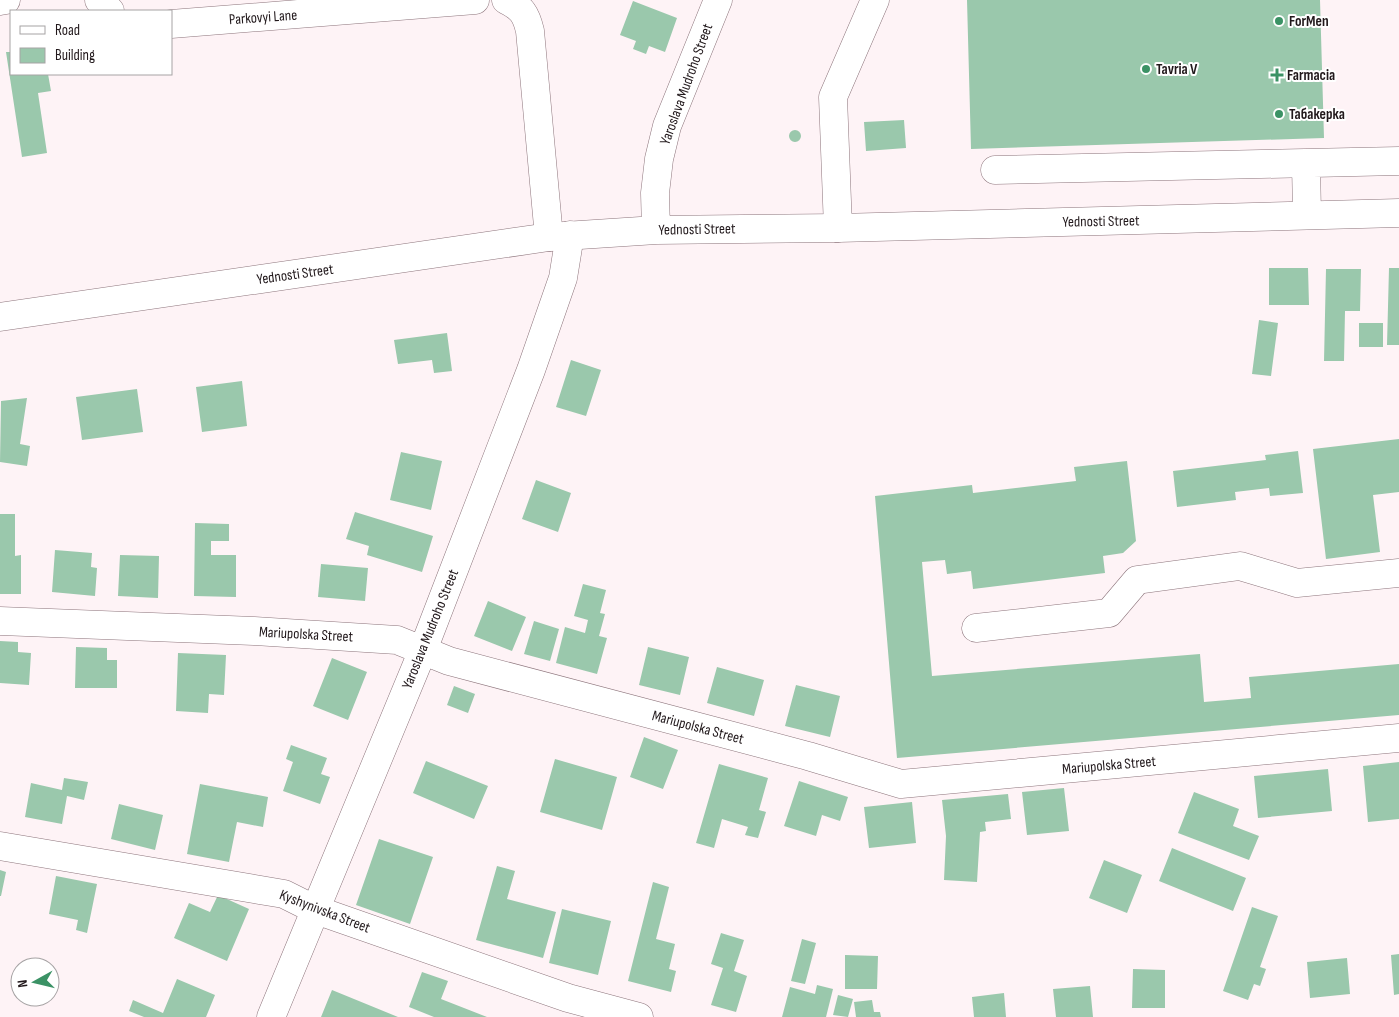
<svg xmlns="http://www.w3.org/2000/svg" width="1399" height="1017" font-family="'Sofia Sans Condensed',sans-serif">
<style>
.building{fill:#9ac8ac}
.lines{fill:none;stroke-linecap:round;stroke-linejoin:round}
.minor-casing{stroke:#8d757c;stroke-width:29}
.major-casing{stroke:#8d757c;stroke-width:29}
.minor{stroke:#fff;stroke-width:28}
.major{stroke:#fff;stroke-width:28}
.poi-dot{fill:#3b9265;stroke:#fff;stroke-width:2}
.labels{text-anchor:middle;stroke-width:4;stroke-linejoin:round;paint-order:stroke}
.street-label{font-size:15px;fill:#21181b;stroke:#fff}
.poi-label{font-size:15px;font-weight:bold;fill:#21181b;stroke:#fff;text-anchor:start}
</style>
<rect width="100%" height="100%" fill="#fef3f6"/>
<path class="building" d="M967,0H1320L1324,138L971,149Z
M633,1L677,18L665,52L649,46L646,54L633,49L636,41L620,35Z
M6,52H11V74H48L51,91L38,93L47,153L22,157Z
M904,120L906,148L866,151L864,122Z
M789 136a6 6 0 1 1 12 0a6 6 0 1 1-12 0Z
M1269,268H1308L1309,305H1269Z
M1389,268H1399V345H1387Z
M1326,269H1361L1360,311H1345L1344,361H1324Z
M1259,320L1278,323L1271,376L1252,374Z
M1359,323H1383V347H1359Z
M447,333L452,371L434,373L432,360L398,364L394,340Z
M571,360L601,370L586,416L556,407Z
M242,381L247,426L202,432L196,387Z
M137,389L143,432L82,440L76,397Z
M27,398L20,444L30,446L27,466L0,462L1,401Z
M1399,439V492L1373,495L1380,552L1326,559L1313,449Z
M1298,451L1303,493L1270,496L1269,488L1235,492L1236,500L1177,507L1173,471L1266,460L1265,455Z
M401,452L442,461L431,510L390,500Z
M1127,461L1136,541L1123,553L1103,556L1105,573L973,589L971,571L947,574L945,560L922,562L932,676L1200,654L1204,702L1251,698L1249,677L1399,664V715L897,758L875,496L972,485L973,493L1076,481L1074,467Z
M536,480L571,493L558,532L522,519Z
M355,512L433,536L422,572L367,555L369,546L346,539Z
M0,514H15V556L21,555V594H0Z
M195,523L229,524V541H211V555H236V597L194,596Z
M55,550L92,553L91,567L97,568L95,596L52,592Z
M120,555L159,556L158,598L118,596Z
M321,564L368,568L365,601L318,597Z
M583,584L606,590L600,613L605,614L599,636L607,638L597,674L556,663L565,627L585,633L588,620L574,616Z
M488,601L526,617L512,651L474,636Z
M534,621L559,629L550,661L524,654Z
M0,641L18,642V652L31,653L29,685L0,683Z
M76,647L107,648V660H117V688H75Z
M648,647L689,657L680,695L639,685Z
M178,653L226,655L224,695L209,694L208,713L176,711Z
M332,658L367,672L348,720L313,706Z
M717,667L764,680L754,716L707,703Z
M796,685L840,696L830,737L785,726Z
M454,686L475,694L468,713L447,705Z
M644,737L678,750L663,789L630,777Z
M291,745L327,758L321,774L330,777L320,804L283,791L293,762L286,759Z
M555,759L617,777L602,830L540,812Z
M426,761L488,786L474,819L413,793Z
M1399,762V819L1368,822L1363,766Z
M719,764L768,778L759,810L766,812L758,838L745,835L748,827L722,819L714,848L696,843Z
M1328,769L1332,811L1258,818L1254,776Z
M64,778L88,782L84,800L67,796L62,824L25,817L31,783L62,790Z
M799,781L848,797L840,821L822,815L816,836L784,826Z
M200,784L268,797L263,827L237,822L229,862L187,854Z
M1064,788L1069,831L1027,835L1022,792Z
M1194,792L1239,809L1233,826L1259,836L1249,860L1178,833Z
M1008,794L1011,819L985,822L986,831L980,832L977,882L944,880L946,836L942,800Z
M912,802L916,843L869,848L864,807Z
M119,804L163,815L155,850L111,839Z
M379,839L433,857L410,924L356,905Z
M1172,848L1246,878L1233,911L1159,881Z
M1104,860L1142,875L1127,913L1089,898Z
M497,866L515,871L507,899L556,912L543,958L476,940Z
M0,870L6,872L1,896H0Z
M56,876L97,884L87,933L76,930L78,920L49,914Z
M653,882L669,887L656,939L675,944L669,969L676,971L671,992L628,981Z
M218,895L249,909L227,961L174,938L189,903L210,912Z
M1252,907L1278,916L1260,967L1266,969L1260,986L1254,984L1248,1000L1223,991Z
M562,909L611,921L598,975L549,963Z
M721,933L744,940L734,971L747,976L736,1012L711,1005L723,968L711,964Z
M802,939L816,943L805,984L791,981Z
M1399,954V994L1394,995L1391,955Z
M845,955L878,956L877,989H845Z
M1347,958L1350,994L1310,998L1307,962Z
M1133,969L1165,970V1008H1132Z
M422,972L448,981L441,999L487,1017H434L409,1007Z
M177,979L215,995L206,1017H144L129,1011L133,1000L163,1013Z
M817,985L833,989L826,1017H782L790,987L815,994Z
M1090,986L1093,1017H1056L1053,989Z
M332,990L398,1017H321Z
M1004,993L1006,1017H974L972,997Z
M838,995L853,999L848,1017L833,1015Z
M872,1000L874,1012H880L881,1017H856L854,1002Z"/>
<g class="lines">
<defs>
<path id="minor" d="M99,0L110,11
M506,0C522,8 526,14 530,31L549,237
M0,1L6,0
M171,24L475,0
M1306,163L1307,215
M995,170L1399,161
M838,228L833,97L875,0
M0,621L254,631L397,640L449,661L808,756L901,784L1399,738
M976,628L1109,613L1137,580L1240,566L1297,583L1399,573
M0,846L284,894L316,910L568,998L639,1017
M271,1017L423,650L531,370L563,278L570,235"/>
<path id="major" d="M656,230L655,193L659,159L667,126L718,0
M0,317L549,237L656,230L838,228L1399,213"/>
</defs>
<use href="#minor" class="minor-casing"/>
<use href="#major" class="major-casing"/>
<use href="#minor" class="minor"/>
<use href="#major" class="major"/>
</g>
<g class="poi-dot">
<circle cx="1279" cy="21" r="5"/>
<circle cx="1146" cy="69" r="5"/>
<path d="M1274.5 67.5h5v5h5v5h-5v5h-5v-5h-5v-5h5z"/>
<circle cx="1279" cy="114" r="5"/>
</g>
<g class="labels">
<g class="street-label">
<text transform="translate(263 17) rotate(-4)" y="5">Parkovyi Lane</text>
<text transform="translate(686 84) rotate(-70)" y="5">Yaroslava Mudroho Street</text>
<text transform="translate(1101 221) rotate(-1)" y="5">Yednosti Street</text>
<text transform="translate(697 229) rotate(-1)" y="5">Yednosti Street</text>
<text transform="translate(295 274) rotate(-8)" y="5">Yednosti Street</text>
<text transform="translate(430 629) rotate(-68)" y="5">Yaroslava Mudroho Street</text>
<text transform="translate(306 634) rotate(3)" y="5">Mariupolska Street</text>
<text transform="translate(698 727) rotate(15)" y="5">Mariupolska Street</text>
<text transform="translate(1109 765) rotate(-5)" y="5">Mariupolska Street</text>
<text transform="translate(325 911) rotate(21)" y="5">Kyshynivska Street</text>
</g>
<g class="poi-label">
<text x="1289" y="26">ForMen</text>
<text x="1156" y="74">Tavria V</text>
<text x="1287" y="80">Farmacia</text>
<text x="1289" y="119">Табакерка</text>
</g>
</g>
<rect x="10" y="10" width="162" height="65" fill="#ffffff" stroke="#a6a3a4"/>
<rect x="20" y="26" width="25" height="8" fill="#ffffff" stroke="#a6a3a4"/>
<text x="55" y="35" font-size="15" fill="#21181b">Road</text>
<rect x="20" y="48" width="25" height="15" fill="#9ac8ac" stroke="#a6a3a4"/>
<text x="55" y="60" font-size="15" fill="#21181b">Building</text>
<g transform="translate(35 982) rotate(262)"><circle r="24" fill="#ffffff" stroke="#a6a3a4"/>
<path d="M0-4L9 19L0 12L-9 19Z" fill="#3b9265"/>
<text y="-8" font-size="14" font-weight="bold" text-anchor="middle" fill="#21181b">N</text>
</g>
</svg>
